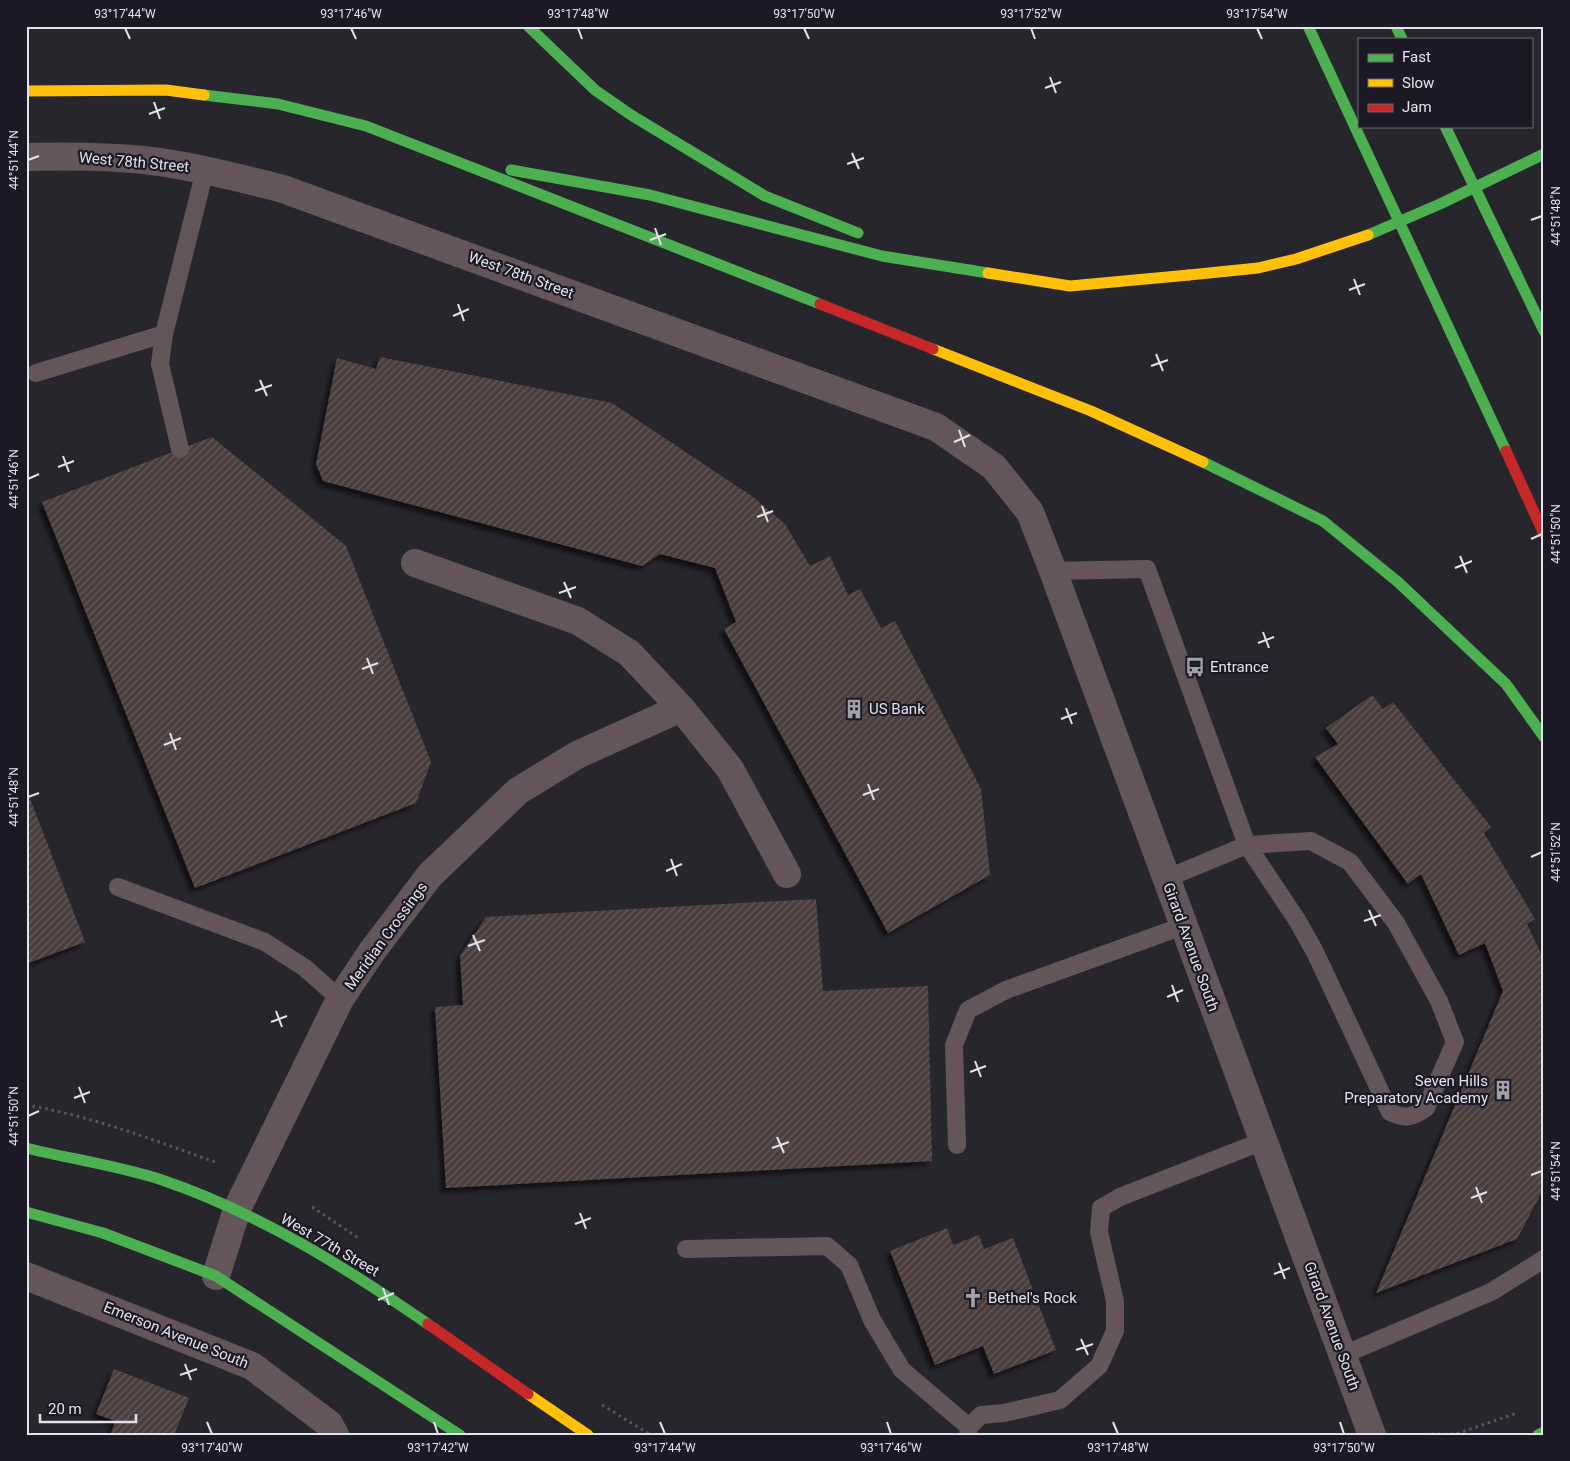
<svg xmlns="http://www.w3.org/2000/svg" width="1570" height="1461" font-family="Roboto,sans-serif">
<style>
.building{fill:url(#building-hatch);filter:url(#shadow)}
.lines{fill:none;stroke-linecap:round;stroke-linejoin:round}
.path{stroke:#5e5458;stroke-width:3;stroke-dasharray:2.5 4;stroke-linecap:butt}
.lane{stroke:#64555a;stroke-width:18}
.street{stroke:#64555a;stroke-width:28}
.fast{stroke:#4caf50;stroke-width:11}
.slow{stroke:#ffc107;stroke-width:11}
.jam{stroke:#c62828;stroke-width:11}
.fast-bridge{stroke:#4caf50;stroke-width:11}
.slow-bridge{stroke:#ffc107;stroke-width:11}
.ticks{fill:none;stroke:#e4e3ec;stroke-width:2}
.labels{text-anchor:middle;stroke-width:4.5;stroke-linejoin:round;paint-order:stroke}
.street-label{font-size:15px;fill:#e4e3ec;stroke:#1c1926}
.poi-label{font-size:15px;fill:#e4e3ec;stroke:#1c1926;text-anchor:start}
.neatline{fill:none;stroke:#e4e3ec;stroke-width:2}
.ticks-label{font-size:12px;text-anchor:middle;fill:#e4e3ec}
</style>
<defs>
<pattern id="building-hatch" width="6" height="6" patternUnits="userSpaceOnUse" patternTransform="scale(1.25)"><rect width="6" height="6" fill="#4c3e3e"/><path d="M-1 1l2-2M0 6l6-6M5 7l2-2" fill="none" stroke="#665a5a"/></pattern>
<filter id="shadow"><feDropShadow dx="-4.5" dy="4.5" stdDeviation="2.5" flood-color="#0009"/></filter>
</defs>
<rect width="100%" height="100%" fill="#27262d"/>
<path class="building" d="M380,357L612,403L753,497L785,524L810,566L830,556L848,595L860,589L881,628L895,621L981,789L990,875L888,933L724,629L736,622L715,568L660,554L642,566L323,481L316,464L337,358L376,369Z
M212,437L346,546L431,762L416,803L195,888L42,502Z
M1372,695L1383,709L1393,702L1491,827L1484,833L1535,919L1527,924L1544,960V1188L1517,1239L1376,1293L1503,991L1485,943L1459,955L1421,874L1408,884L1315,757L1338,744L1326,728Z
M26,788L85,942L26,964Z
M816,899L823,991L928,986L932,1161L446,1188L435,1007L463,1005L460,956L486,917Z
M947,1228L953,1245L979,1235L984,1249L1013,1238L1056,1350L994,1374L983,1346L935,1365L890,1251Z
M114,1369L189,1398L174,1435H116L111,1433L115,1421L96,1414Z"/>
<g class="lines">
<path class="path" d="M26,1105C92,1116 153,1140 215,1162
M312,1207L360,1239
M602,1405L651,1435
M1431,1434H1456L1517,1413"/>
<path class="lane" d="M164,334L160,364L180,449
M36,373L164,334L205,170
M1053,571L1147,569L1247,845L1311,841L1350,862L1396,923L1439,1001L1455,1042L1426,1108C1412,1118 1404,1119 1390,1112L1315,952L1297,920L1247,845L1165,879
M118,887L265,942L305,968L340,999
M957,1145L954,1045L968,1010L1006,990L1183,926
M686,1249L827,1246L849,1265L872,1320L902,1370L969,1427
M1343,1355L1491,1292L1544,1259
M968,1435L969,1427L981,1415L1004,1413L1060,1400L1099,1366L1115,1331V1301L1099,1232L1101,1208L1120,1197L1263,1141"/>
<path class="street" d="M26,157C68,156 110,156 152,161C197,167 240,178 283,189L936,427L994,467L1030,512L1053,571L1372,1435
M415,563L578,621L629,653L681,708L730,769L787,874
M26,1276L252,1366L329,1424L335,1435
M216,1276L237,1209L340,999L373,950L430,875L518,791L577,755L681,708"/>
<path class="fast" d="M528,26L595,90L631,115L765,196L858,233
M1308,26L1506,451
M1396,26L1402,39
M204,95L278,104L366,126L820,304
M1445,126L1544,331
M511,170L650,195L882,256L988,273
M1203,462L1323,521L1398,582L1506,684L1544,737
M26,1148C71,1159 119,1166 162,1180C259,1213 345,1267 428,1324
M26,1212L103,1233L216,1276L460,1435
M1538,1435L1544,1432"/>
<path class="slow" d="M26,91L166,90L204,95
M988,273L1070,286L1189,275
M933,349L1091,411L1203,462
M528,1394L588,1435"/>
<path class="jam" d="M820,304L933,349
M1506,451L1544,534
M428,1324L528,1394"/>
<path class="fast-bridge" d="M1368,235L1440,204L1544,154"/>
<path class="slow-bridge" d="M1189,275L1258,268L1296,259L1368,235"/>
</g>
<path class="ticks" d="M125,28L130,39M351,28L356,39M578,28L582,39M804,28L809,39M1031,28L1035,39M1257,28L1262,39M1050,77L1056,93M1045,88L1061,82M154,102L160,119M149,114L165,108M852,153L859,169M28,160L39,156M847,164L864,158M1531,220L1542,216M655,228L661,245M650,240L666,234M1354,279L1360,295M1349,290L1365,284M458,304L464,321M453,316L469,309M1156,354L1163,371M1151,366L1168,360M260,380L267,396M255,391L272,385M959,430L965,447M954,442L970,435M63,456L69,472M58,467L74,461M28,479L39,474M762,506L768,522M757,517L773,511M1531,539L1542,534M1460,556L1467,573M1455,568L1472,561M564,582L571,598M559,593L576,587M1263,632L1269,648M1258,643L1274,637M367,658L373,674M362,669L378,663M1066,708L1072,724M1061,719L1077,713M170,733L176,750M164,745L181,738M868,784L874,800M863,795L879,789M28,797L39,793M1531,857L1542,852M671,859L677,876M666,871L682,864M1369,910L1376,926M1364,921L1381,915M473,935L480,951M468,946L485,940M1172,985L1178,1002M1167,997L1183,990M276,1011L282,1027M271,1022L287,1016M975,1061L981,1077M970,1072L986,1066M79,1087L85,1103M74,1098L90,1092M28,1116L39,1111M777,1137L784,1153M772,1148L789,1142M1531,1175L1542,1171M1476,1187L1482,1203M1471,1198L1487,1192M580,1213L586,1229M575,1224L591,1218M1279,1263L1285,1279M1274,1274L1290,1268M383,1288L389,1305M378,1300L394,1293M1081,1339L1088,1355M1076,1350L1093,1344M185,1364L191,1380M180,1375L197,1369M207,1422L212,1434M434,1422L438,1434M660,1422L665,1434M887,1422L891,1434M1113,1422L1118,1434M1340,1422L1344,1434"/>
<defs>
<symbol id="bus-bare" viewBox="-9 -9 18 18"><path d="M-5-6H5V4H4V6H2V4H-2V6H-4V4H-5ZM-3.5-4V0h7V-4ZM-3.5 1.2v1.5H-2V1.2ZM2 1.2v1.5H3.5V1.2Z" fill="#a2a1a9" stroke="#1c1926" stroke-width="2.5" paint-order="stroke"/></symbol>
<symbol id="building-bare" viewBox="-9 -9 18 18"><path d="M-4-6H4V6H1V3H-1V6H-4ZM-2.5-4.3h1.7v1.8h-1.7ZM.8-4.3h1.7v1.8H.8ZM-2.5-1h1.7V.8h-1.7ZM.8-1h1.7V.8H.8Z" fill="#a2a1a9" stroke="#1c1926" stroke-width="2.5" paint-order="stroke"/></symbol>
<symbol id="church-bare" viewBox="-9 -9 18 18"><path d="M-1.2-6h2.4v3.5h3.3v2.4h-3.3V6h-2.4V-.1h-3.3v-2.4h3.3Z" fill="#a2a1a9" stroke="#1c1926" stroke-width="2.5" paint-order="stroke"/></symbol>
</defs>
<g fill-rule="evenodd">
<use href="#bus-bare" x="1181" y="653" width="28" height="28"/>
<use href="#building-bare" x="840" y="695" width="28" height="28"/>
<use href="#building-bare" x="1489" y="1076" width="28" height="28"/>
<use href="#church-bare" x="959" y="1284" width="28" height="28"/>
</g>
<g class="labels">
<g class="street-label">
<text transform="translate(134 162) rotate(5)" y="5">West 78th Street</text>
<text transform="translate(521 275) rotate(20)" y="5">West 78th Street</text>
<text transform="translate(386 936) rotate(-54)" y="5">Meridian Crossings</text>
<text transform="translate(1191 947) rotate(70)" y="5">Girard Avenue South</text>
<text transform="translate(330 1245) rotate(30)" y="5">West 77th Street</text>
<text transform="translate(1332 1326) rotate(70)" y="5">Girard Avenue South</text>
<text transform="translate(176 1335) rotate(22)" y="5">Emerson Avenue South</text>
</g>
<g class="poi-label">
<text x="1210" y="672">Entrance</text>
<text x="869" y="714">US Bank</text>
<text x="1488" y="1086" text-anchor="end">Seven Hills<tspan x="1488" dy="17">Preparatory Academy</tspan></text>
<text x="988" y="1303">Bethel's Rock</text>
</g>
</g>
<rect width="1570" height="1461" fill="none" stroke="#1c1926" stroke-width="55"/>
<rect x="1358" y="38" width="175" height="90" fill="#1c1926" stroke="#6c6a75"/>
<rect x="1368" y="54" width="25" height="8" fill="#4caf50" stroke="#6c6a75"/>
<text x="1402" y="62" font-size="15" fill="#e4e3ec">Fast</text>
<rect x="1368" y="79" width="25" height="8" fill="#ffc107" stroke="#6c6a75"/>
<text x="1402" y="88" font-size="15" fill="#e4e3ec">Slow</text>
<rect x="1368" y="104" width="25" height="8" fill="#c62828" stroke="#6c6a75"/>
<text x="1402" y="112" font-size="15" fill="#e4e3ec">Jam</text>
<path d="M40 1414v8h96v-8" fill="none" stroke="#e4e3ec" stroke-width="2.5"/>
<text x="48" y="1414" font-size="15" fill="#e4e3ec" stroke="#1c1926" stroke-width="4" paint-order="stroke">20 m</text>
<rect x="28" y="28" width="1514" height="1406" class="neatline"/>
<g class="ticks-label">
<text x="125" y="18">93°17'44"W</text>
<text x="351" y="18">93°17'46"W</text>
<text x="578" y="18">93°17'48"W</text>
<text x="804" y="18">93°17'50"W</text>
<text x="1031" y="18">93°17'52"W</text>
<text x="1257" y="18">93°17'54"W</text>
<text transform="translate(14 160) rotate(-90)" y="4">44°51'44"N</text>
<text transform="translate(1556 216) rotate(-90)" y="4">44°51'48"N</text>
<text transform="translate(14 479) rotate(-90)" y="4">44°51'46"N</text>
<text transform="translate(1556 534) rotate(-90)" y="4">44°51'50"N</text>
<text transform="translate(14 797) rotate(-90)" y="4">44°51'48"N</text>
<text transform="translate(1556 852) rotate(-90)" y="4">44°51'52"N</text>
<text transform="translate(14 1116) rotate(-90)" y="4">44°51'50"N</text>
<text transform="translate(1556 1171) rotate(-90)" y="4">44°51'54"N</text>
<text x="212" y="1452">93°17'40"W</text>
<text x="438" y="1452">93°17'42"W</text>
<text x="665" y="1452">93°17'44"W</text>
<text x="891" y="1452">93°17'46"W</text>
<text x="1118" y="1452">93°17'48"W</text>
<text x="1344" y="1452">93°17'50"W</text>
</g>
</svg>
